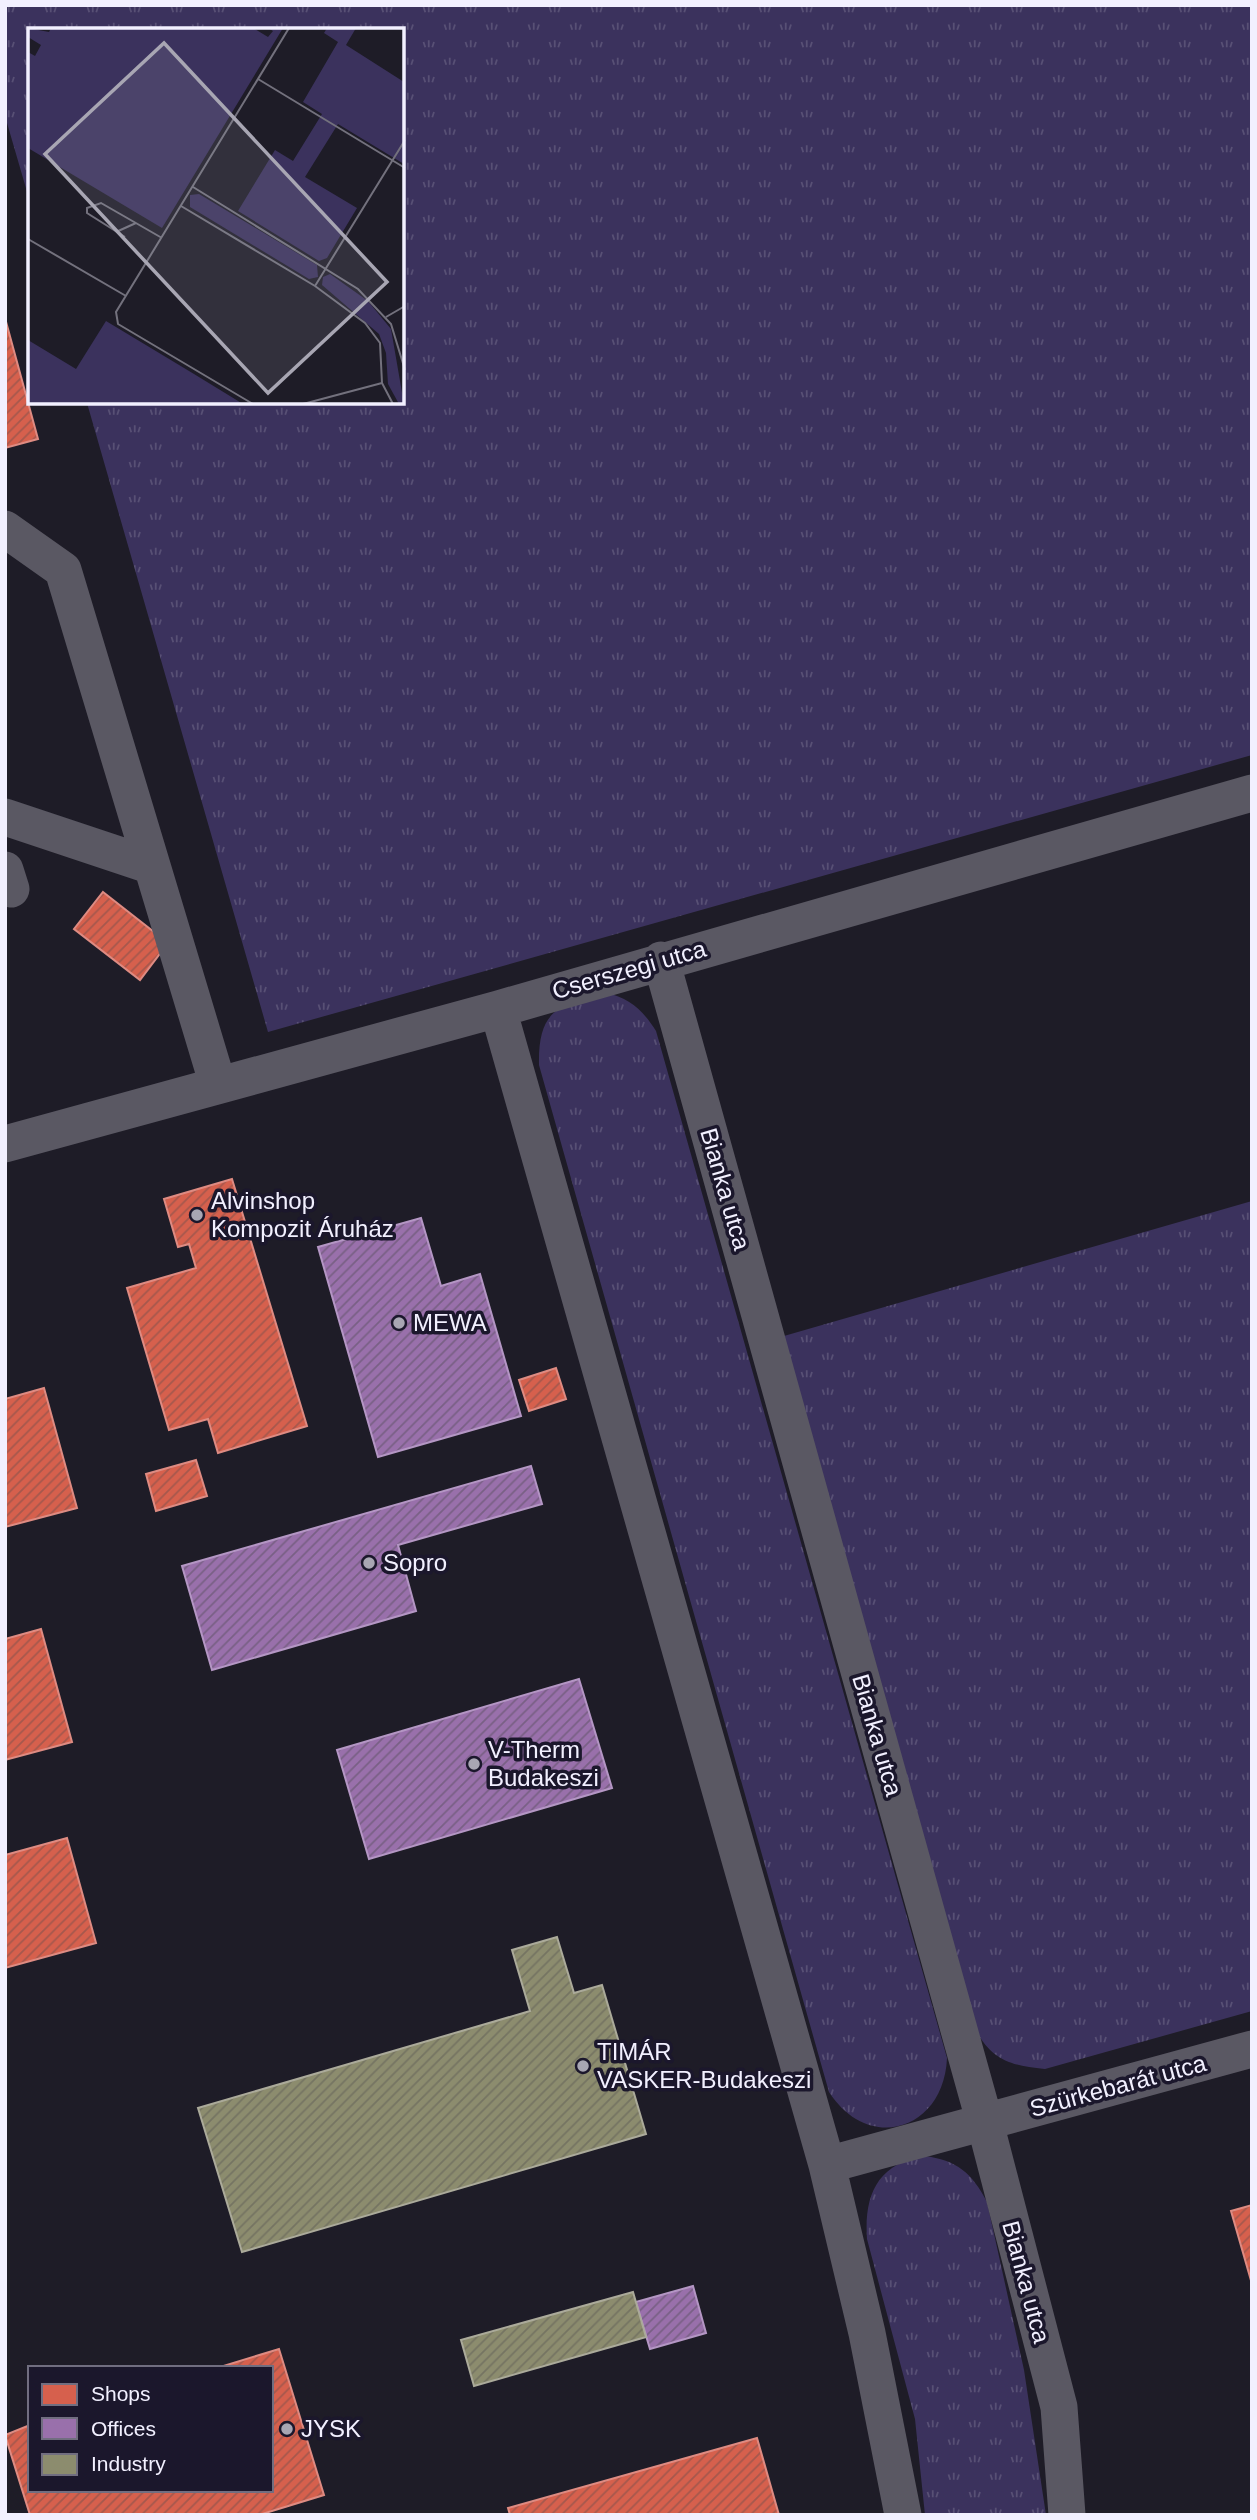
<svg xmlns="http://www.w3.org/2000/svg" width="1257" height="2520" font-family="Helvetica,sans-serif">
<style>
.grass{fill:url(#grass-tufts)}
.shops{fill:url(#shops-hatch);stroke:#de8b82;stroke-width:2}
.offices{fill:url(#offices-hatch);stroke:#b496c4;stroke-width:2}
.industry{fill:url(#industry-hatch);stroke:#abaa9a;stroke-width:2}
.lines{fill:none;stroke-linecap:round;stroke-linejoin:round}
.minor{stroke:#5a5863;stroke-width:37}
.poi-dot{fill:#a8a6b3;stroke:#1b172c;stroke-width:2.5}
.labels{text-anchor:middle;stroke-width:7;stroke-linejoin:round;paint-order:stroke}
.street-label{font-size:24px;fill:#f2f0ff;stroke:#1b172c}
.poi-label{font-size:24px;fill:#f2f0ff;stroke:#1b172c;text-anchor:start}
.inset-road{fill:none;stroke:#73717d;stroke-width:2}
.view{fill:#a8a6b3;fill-opacity:0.15;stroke:#a8a6b3;stroke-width:3.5}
.inset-edge{fill:none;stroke:#f2f0ff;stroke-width:3.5}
</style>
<defs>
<pattern id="grass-tufts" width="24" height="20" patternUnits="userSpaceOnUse" patternTransform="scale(1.75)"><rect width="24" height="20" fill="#3b325d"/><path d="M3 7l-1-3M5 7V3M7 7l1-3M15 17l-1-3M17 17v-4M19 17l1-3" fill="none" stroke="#585075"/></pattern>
<pattern id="shops-hatch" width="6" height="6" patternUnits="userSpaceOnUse" patternTransform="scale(1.75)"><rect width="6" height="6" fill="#d6604d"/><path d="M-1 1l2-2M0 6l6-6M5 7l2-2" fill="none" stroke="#a5584d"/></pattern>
<pattern id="offices-hatch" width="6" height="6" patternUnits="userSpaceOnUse" patternTransform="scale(1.75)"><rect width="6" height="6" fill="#9970ab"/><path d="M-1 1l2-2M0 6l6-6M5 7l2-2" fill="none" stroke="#796085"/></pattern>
<pattern id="industry-hatch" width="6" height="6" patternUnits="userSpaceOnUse" patternTransform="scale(1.75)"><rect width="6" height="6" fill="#8c8c6e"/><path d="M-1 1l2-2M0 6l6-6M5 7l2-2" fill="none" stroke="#757462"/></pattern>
</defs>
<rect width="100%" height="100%" fill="#1e1c27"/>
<path class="grass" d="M5,5H1252V755L268,1032L87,403L402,402V30H30V202L5,116Z
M605,992C630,999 642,1009 656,1031L947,2058C944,2130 869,2154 829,2092L539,1065C538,1010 558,1005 605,992Z
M1252,1201V2011L1045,2069C1004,2065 990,2058 970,2021L784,1336Z
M924,2156C957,2160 972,2173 987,2202L1024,2370L1046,2515H925L915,2419L867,2239C864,2194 878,2164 924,2156Z"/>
<path class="shops" d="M5,318L38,439L5,448Z
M103,892L168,943L140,980L74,929Z
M232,1179L307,1426L218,1453L208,1419L169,1430L127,1288L196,1268L189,1244L178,1247L164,1199Z
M556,1368L566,1399L529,1411L519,1380Z
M44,1388L77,1508L5,1527V1399Z
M196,1460L207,1496L156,1511L146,1474Z
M41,1629L72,1742L5,1760V1639Z
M67,1838L96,1943L5,1968V1855Z
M1252,2205V2284L1231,2211Z
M279,2349L324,2495L259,2515H30L5,2435L30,2425V2490H271V2368H217Z
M757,2438L779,2515H510L508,2508Z"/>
<path class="offices" d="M421,1218L441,1286L480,1274L521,1416L378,1457L318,1247Z
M531,1466L542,1504L398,1545L416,1611L212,1670L182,1566Z
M579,1679L612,1788L369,1859L337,1750Z
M693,2286L706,2333L650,2349L636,2302Z"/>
<path class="industry" d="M557,1937L574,1993L602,1985L646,2134L242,2252L198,2108L530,2011L512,1950Z
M633,2292L646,2337L474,2386L461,2340Z"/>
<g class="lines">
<path class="minor" d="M5,529L63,570L218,1085
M5,817L152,866
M5,870L11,889
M661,960L985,2123L1059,2407L1067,2515
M498,1009L827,2165L867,2333L903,2515
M5,1144L498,1009L1252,793
M827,2165L1252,2049"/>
</g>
<g class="poi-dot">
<circle cx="197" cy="1215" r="7"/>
<circle cx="399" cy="1323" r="7"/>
<circle cx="369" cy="1563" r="7"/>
<circle cx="474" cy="1764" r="7"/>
<circle cx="583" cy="2066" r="7"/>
<circle cx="287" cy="2429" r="7"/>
</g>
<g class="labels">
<g class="street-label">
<text transform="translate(629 970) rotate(-16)" y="8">Cserszegi utca</text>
<text transform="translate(725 1189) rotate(74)" y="8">Bianka utca</text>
<text transform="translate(877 1735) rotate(74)" y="8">Bianka utca</text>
<text transform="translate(1118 2086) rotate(-15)" y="8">Szürkebarát utca</text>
<text transform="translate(1026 2282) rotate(75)" y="8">Bianka utca</text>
</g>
<g class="poi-label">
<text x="211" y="1209">Alvinshop<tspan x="211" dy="28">Kompozit Áruház</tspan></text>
<text x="413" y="1331">MEWA</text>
<text x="383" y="1571">Sopro</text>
<text x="488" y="1758">V-Therm<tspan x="488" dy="28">Budakeszi</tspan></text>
<text x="597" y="2060">TIMÁR<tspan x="597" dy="28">VASKER-Budakeszi</tspan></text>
<text x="301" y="2437">JYSK</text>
</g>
</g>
<g transform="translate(28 28)">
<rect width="376" height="376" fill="#1e1c27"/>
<path d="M0,0L21,4L23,0H225L240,9L245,3L240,0H255L134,200L0,120V24L7,28L13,17L0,9ZM299,0H328L318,17L376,54V136L310,96L277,149L329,180L299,230L291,233L210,183L247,122L265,133L294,86L275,74L310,14L296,5ZM171,166L289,237L290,249L281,251L162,179V167ZM302,246L340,273L363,301L376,376H371L360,356L358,325L351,306L294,257L295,249ZM78,293L166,346L215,376H0V312L48,341Z" fill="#3b325d"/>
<path class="inset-road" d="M230,51L377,140M165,159L330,261L363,296L377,342M153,178L287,258L337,295L352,315L354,355L365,376M88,204L108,195M97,209L59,185V180L73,175L134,210M0,211L98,268M287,258L377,112M358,289L377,278M225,376L90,296L88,284L261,0M275,376L354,355"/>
<path class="view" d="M136,15L359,254L240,365L17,126Z"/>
<rect width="376" height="376" class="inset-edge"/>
</g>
<rect width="1257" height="2520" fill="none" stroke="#f2f0ff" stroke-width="14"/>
<rect x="28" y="2366" width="245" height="126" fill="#1b172c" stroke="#716e80" stroke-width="2"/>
<rect x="42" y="2384" width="35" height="21" fill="#d6604d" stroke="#716e80" stroke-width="2"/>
<text x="91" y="2401" font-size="21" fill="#f2f0ff">Shops</text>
<rect x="42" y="2418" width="35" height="21" fill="#9970ab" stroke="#716e80" stroke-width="2"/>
<text x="91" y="2436" font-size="21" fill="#f2f0ff">Offices</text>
<rect x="42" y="2454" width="35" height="21" fill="#8c8c6e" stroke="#716e80" stroke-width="2"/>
<text x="91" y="2471" font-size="21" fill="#f2f0ff">Industry</text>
</svg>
